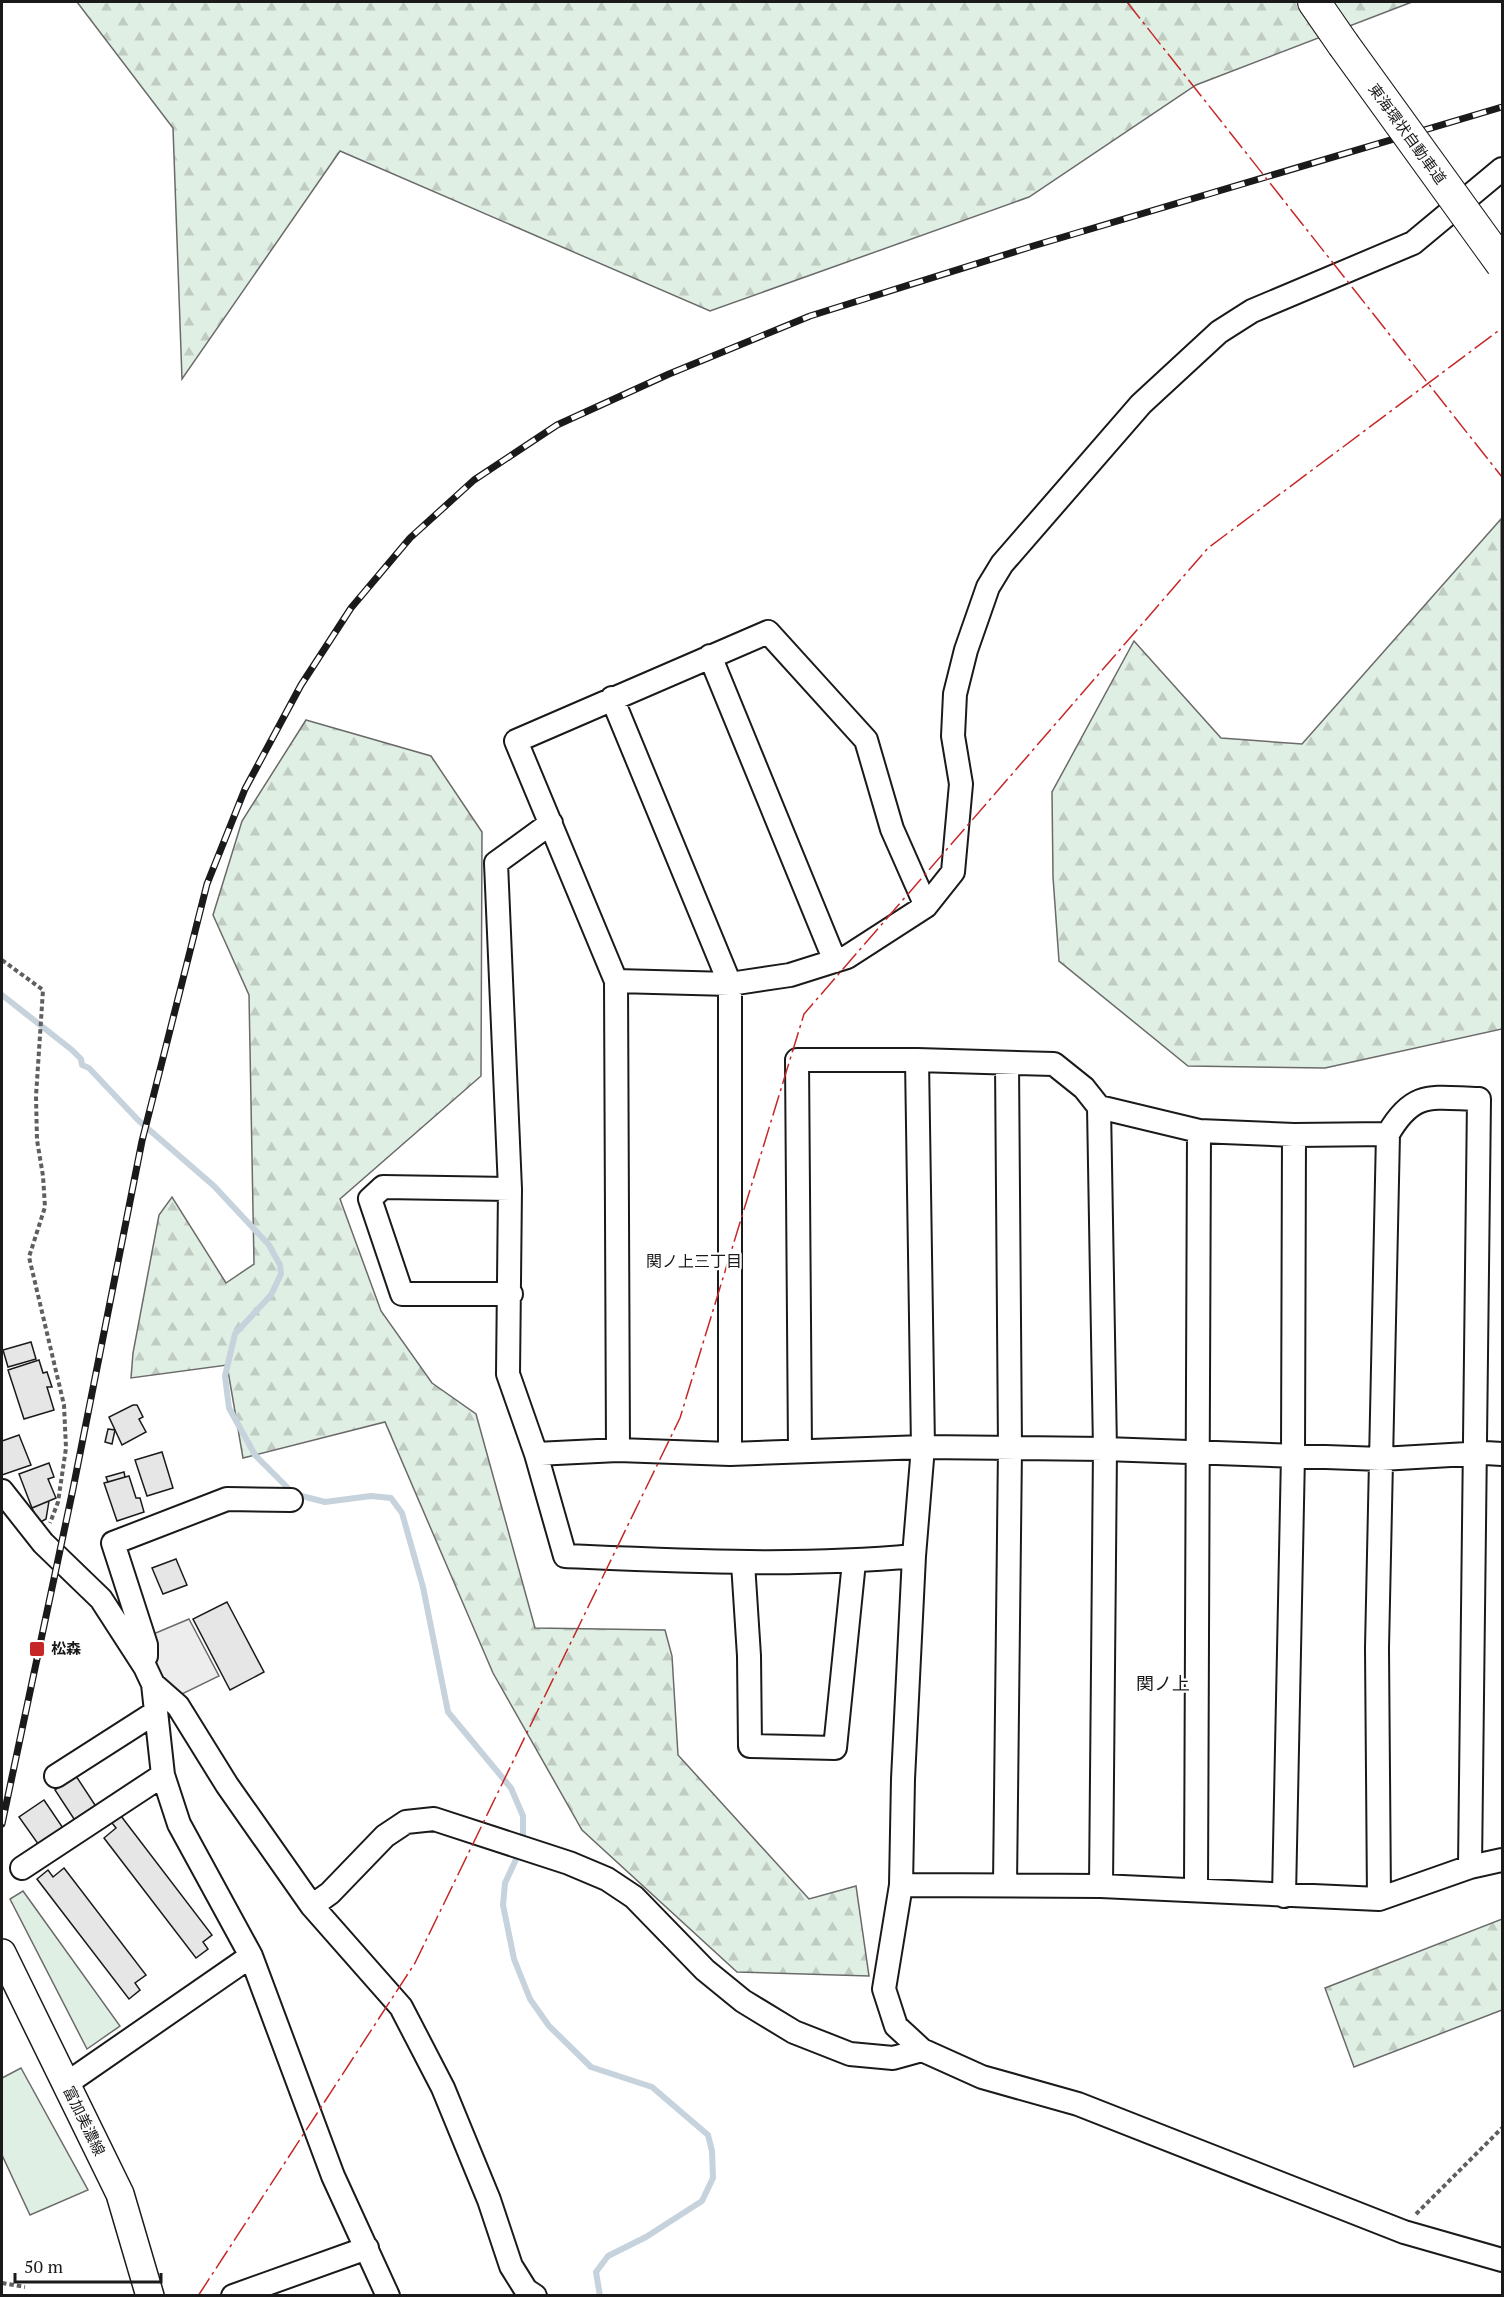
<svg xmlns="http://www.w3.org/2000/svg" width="1504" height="2297" font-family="'PT Serif','Noto Sans JP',serif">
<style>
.green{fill:#e0efe3;stroke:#6a6a6a;stroke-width:1.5}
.forest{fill:url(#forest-firs);stroke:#6a6a6a;stroke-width:1.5}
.parking{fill:#ededed;stroke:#6a6a6a;stroke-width:1.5}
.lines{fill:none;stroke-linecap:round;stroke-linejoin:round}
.stream{stroke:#c6d2dc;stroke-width:6}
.building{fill:#e6e6e6;stroke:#1a1a1a;stroke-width:1.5}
.minor-casing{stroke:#1a1a1a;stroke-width:26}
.major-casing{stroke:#1a1a1a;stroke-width:30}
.highway-casing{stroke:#1a1a1a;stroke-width:34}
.path{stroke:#5f5f5f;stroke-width:4;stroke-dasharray:4.5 3;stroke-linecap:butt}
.minor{stroke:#fff;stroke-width:22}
.major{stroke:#fff;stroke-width:27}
.highway{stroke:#fff;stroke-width:32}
.rail-casing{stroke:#1a1a1a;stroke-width:7}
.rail{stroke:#fff;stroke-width:4.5;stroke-dasharray:14;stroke-linecap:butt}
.highway-bridge-casing{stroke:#1a1a1a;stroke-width:34;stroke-linecap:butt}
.highway-bridge{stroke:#fff;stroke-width:32}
.power{stroke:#c62828;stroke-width:1.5;stroke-dasharray:21 4.5 3 4.5;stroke-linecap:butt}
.poi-dot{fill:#c62828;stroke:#fff;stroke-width:2}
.labels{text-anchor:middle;stroke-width:4.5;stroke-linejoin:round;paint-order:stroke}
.street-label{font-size:15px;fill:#1a1a1a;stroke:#fff}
.poi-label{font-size:15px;font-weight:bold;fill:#1a1a1a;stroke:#fff;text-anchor:start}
.neighbourhood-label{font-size:16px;fill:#1a1a1a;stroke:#fff}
.quarter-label{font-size:18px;fill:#1a1a1a;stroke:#fff}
</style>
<defs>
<pattern id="forest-firs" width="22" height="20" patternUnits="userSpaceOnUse" patternTransform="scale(1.5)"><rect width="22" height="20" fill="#e0efe3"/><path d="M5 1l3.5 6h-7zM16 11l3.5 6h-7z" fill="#c0ccc2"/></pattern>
</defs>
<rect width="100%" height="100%" fill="#fff"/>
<path class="green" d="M23,1891L120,2026L87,2049L10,1899Z
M21,2068L88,2190L30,2215L2,2155V2078Z"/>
<path class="forest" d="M77,2H1412L1196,85L1029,197L710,311L340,151L182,379L173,128Z
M1501,519L1502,1029L1325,1068L1188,1066L1059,961L1053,877L1052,792L1134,641L1221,738L1302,744Z
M306,720L431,756L482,832L481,1076L340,1199L381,1311L432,1383L476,1414L535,1628L665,1630L672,1656L678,1755L809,1899L856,1886L869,1976L737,1972L582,1830L493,1673L385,1422L243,1458L227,1365L131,1378L133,1353L159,1215L172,1197L226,1283L254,1264L249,995L213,915L242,821Z
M1502,1919V2010L1354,2067L1325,1988Z"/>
<path class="parking" d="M189,1619L219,1676L180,1695L161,1684L151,1635Z"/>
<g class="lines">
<path class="stream" d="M2,995L72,1050L81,1059L82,1065L89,1068L138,1120L214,1186L269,1245L280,1265L281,1274L271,1295L235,1334L225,1376L229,1408L255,1455L294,1494L325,1502L371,1496L391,1498L402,1513L423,1587L448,1712L511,1788L523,1816V1844
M519,1853L505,1883L503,1905L514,1959L530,1999L549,2026L591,2067L652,2087L708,2135L712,2151L713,2178L702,2201L646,2237L608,2256L596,2272L600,2296"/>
</g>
<path class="building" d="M31,1342L36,1359L8,1367L3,1350Z
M39,1360L43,1373L47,1372L52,1387H47L54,1410L24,1419L8,1370Z
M133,1405H137L143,1417L139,1419L146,1432L122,1445L109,1417Z
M108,1429L115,1430L112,1444L105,1442Z
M19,1435L31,1465L2,1475V1441Z
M162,1452L173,1488L147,1496L135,1460Z
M49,1463L54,1477L48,1479L56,1498L32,1508L19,1474Z
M124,1472L125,1477L108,1482L106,1477Z
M129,1476L136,1498H140L144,1512L117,1521L104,1483Z
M49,1501L46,1519L39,1523L32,1508Z
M176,1559L187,1585L163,1594L152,1568Z
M227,1602L264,1672L230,1690L193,1619Z
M76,1776L97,1808L76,1822L55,1790Z
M44,1800L65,1831L41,1848L19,1817Z
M121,1816L212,1935L203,1942L208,1949L196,1958L104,1838L116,1828L112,1823Z
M64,1868L146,1975L135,1983L140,1990L129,1999L37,1879L48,1870L53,1877Z"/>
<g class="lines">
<defs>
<path id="minor" d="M710,656L835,961
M612,698L730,984V1454
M551,823L496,863L510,1189L508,1374L536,1454L565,1556C681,1561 798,1567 914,1556
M616,981L730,984L790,975L847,957L926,906L953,872L961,784L953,736L955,694L966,650L988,587L1002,564L1141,404L1219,332L1252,311L1413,243L1502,169
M917,1060L923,1447L914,1556L903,1779L901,1885L884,1989L896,2026L922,2050
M1099,1107L1199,1131L1294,1135L1388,1134L1377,1648L1379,1899
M1388,1134C1414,1089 1433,1098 1479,1099L1470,1867
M510,1189L383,1187L370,1199L402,1294H511
M618,1450L616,981L516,741L768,632L866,740L892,829L926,906
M800,1451L797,1060H917L1054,1064L1084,1088L1099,1107L1105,1449L1101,1886
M536,1454L618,1450L730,1454L923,1447L1105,1449L1381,1459L1485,1453L1502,1454
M2,1491L43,1543L101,1599L145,1667L153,1684L163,1775L179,1824L251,1956L333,2176L388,2296
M743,1563L749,1656L750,1746L835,1748L854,1562
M146,1656V1645L113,1543L227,1499L291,1500
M153,1684L178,1706L227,1785L312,1906L401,2007L443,2088L489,2200L511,2266L526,2290L535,2296
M56,1776L156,1712
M22,1868L163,1775
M901,1885L1101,1886L1379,1899L1470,1867L1502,1860
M1005,1885L1010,1448L1007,1063
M1196,1890L1199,1131
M1284,1896L1293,1455L1294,1135
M312,1906L330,1893L385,1836L406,1822L434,1819L569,1863L607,1879L634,1897L705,1970L743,2001L794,2032L850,2054L893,2058L922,2050L982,2077L1078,2104L1404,2232L1502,2260
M66,2084L251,1956
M233,2296L367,2248"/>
<path id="major" d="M2,1953L120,2194L150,2296"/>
<path id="highway" d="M1314,2L1343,44"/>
</defs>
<use href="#minor" class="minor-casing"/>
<use href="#major" class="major-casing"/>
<use href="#highway" class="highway-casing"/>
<path class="path" d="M2,960L43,990L36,1096L37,1140L43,1176L45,1207L29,1257L64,1405L66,1448L58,1502L50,1523
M1416,2214L1502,2128
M2,2283L25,2287"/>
<use href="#minor" class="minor"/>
<use href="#major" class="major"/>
<use href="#highway" class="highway"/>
<defs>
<path id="rail" d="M2,1824L73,1489L142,1141L207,884L245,789L301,685L351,608L410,538L474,480L557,425L669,374L810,316L1033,246L1502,107"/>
</defs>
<use href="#rail" class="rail-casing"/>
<use href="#rail" class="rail"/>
<defs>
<path id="highway-bridge" d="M1343,44L1502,264"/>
</defs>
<use href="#highway-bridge" class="highway-bridge-casing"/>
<use href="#highway-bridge" class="highway-bridge"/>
<path class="power" d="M1127,2L1502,477
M198,2296L415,1963L680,1418L804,1014L1208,548L1502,328"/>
</g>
<rect class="poi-dot" x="29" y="1641" width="16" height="16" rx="3"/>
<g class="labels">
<g class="street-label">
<text transform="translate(1407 134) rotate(54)" y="5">東海環状自動車道</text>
<text transform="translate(84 2121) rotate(64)" y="5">富加美濃線</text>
</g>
<g class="poi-label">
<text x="51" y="1654">松森</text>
</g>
<g class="neighbourhood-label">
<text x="694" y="1267">関ノ上三丁目</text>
</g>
<g class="quarter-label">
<text x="1163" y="1690">関ノ上</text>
</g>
</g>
<rect width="1504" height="2297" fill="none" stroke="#1a1a1a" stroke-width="6"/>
<path d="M15 2273v9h146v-9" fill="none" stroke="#1a1a1a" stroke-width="3"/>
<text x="24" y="2273" font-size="18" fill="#1a1a1a" stroke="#ffffff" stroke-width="4.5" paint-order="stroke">50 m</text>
</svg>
